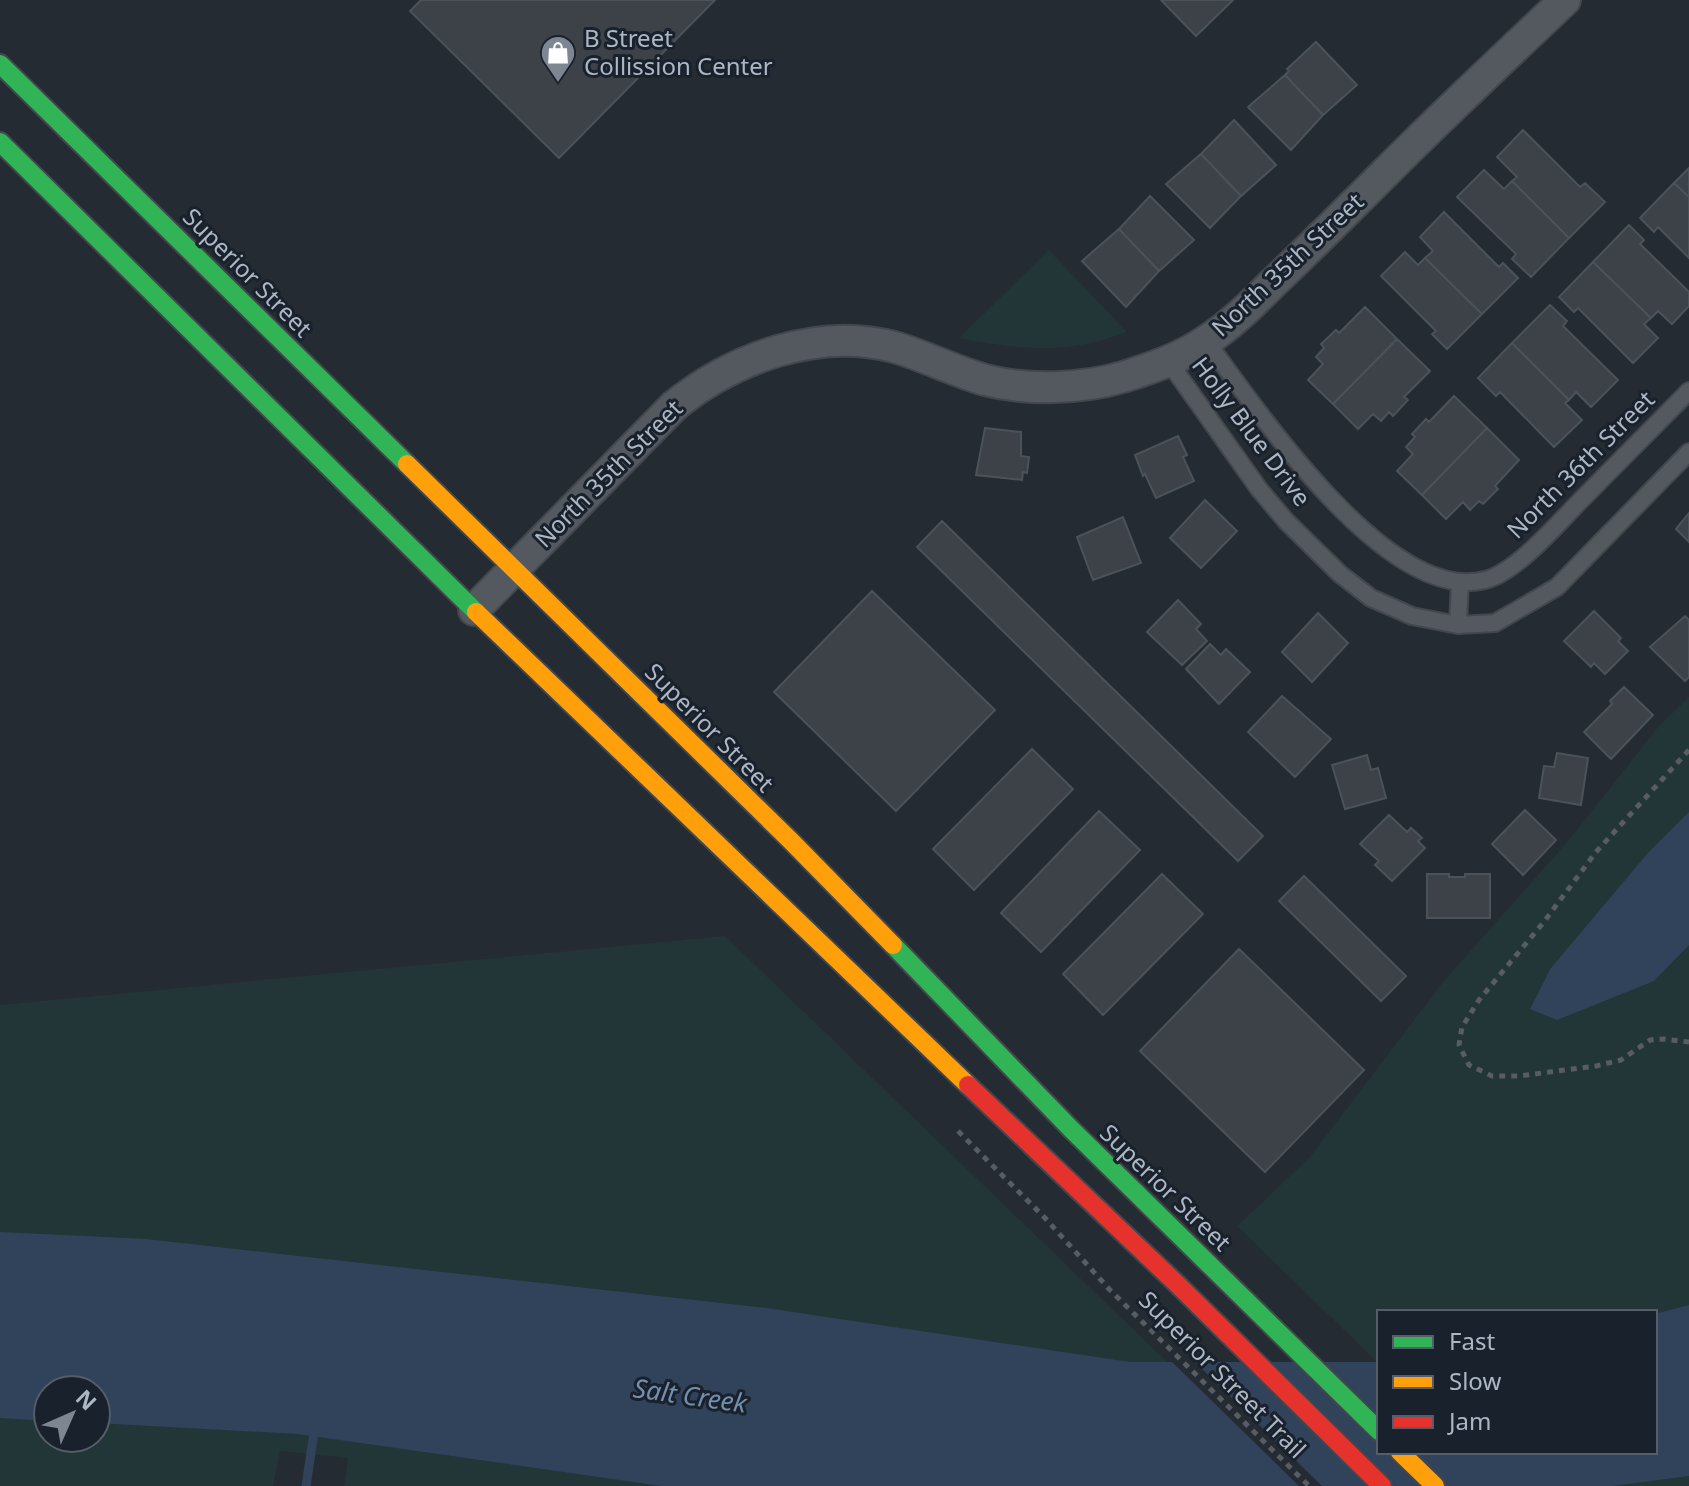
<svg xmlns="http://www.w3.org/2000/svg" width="1689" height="1486" font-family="'Noto Sans',sans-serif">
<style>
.green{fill:#223537;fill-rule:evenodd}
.water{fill:#31435b}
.pier{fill:#252b32}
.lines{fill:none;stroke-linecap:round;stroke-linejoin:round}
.stream{stroke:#31435b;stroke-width:9}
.building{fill:#3c4248;stroke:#4c525a;stroke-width:2}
.lane-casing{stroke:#42474c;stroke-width:20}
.street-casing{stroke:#42474c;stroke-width:34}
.fast-casing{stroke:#42474e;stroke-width:22}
.slow-casing{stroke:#42474e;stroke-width:22}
.jam-casing{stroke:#42474e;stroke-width:22}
.path{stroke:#585d63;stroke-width:5;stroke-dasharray:6 6;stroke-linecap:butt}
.lane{stroke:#545960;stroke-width:16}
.street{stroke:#545960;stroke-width:30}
.fast{stroke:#30b455;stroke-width:18}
.slow{stroke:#ff9f0a;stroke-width:18}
.jam{stroke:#e5322d;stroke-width:18}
.labels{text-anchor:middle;stroke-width:6;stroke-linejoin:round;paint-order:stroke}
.poi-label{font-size:24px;fill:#adb7c4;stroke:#19212c;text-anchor:start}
.street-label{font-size:24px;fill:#adb7c4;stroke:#19212c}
.water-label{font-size:26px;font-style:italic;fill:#748ead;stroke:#19212c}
</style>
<rect width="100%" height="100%" fill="#252b32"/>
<path class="green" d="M1049,250L1127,332C1066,355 1021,350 959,338Z
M1689,697V1486H1504L1655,1452V1312H1379V1364L1237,1226L1310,1157L1443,982L1569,840L1658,727Z
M725,936L1296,1486H344L348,1458L280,1451L273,1486H0V1005ZM48,1390H96V1438H48Z"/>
<path class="water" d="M1689,812V945L1654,981L1557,1020L1530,1009L1551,968L1647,854Z
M0,1232L146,1239L766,1308L1130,1362H1379V1452H1655V1314L1689,1305V1476L1612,1486H661L298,1434L96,1423V1390H48V1421L0,1418Z"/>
<path class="pier" d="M1168,1358H1191L1322,1486H1299Z"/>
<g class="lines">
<path class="stream" d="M306,1486L315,1426"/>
</g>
<path class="building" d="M421,0H715L559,158L410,11Z
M1161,0H1233L1196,36Z
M1316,42L1357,85L1323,115L1285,75L1289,71L1287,69Z
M1285,75L1323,115L1291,150L1248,107Z
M1234,120L1276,165L1241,196L1201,154Z
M1523,130L1580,187L1585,183L1605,202L1569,238L1512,181L1517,177L1497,157Z
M1201,154L1241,196L1210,228L1166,184Z
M1689,168V197L1674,183Z
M1484,170L1504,189L1512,181L1569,238L1531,277L1512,259L1516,254L1457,197Z
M1674,183L1689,197V258L1658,227L1654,232L1640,218Z
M1150,196L1194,240L1159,271L1119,229Z
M1444,212L1499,267L1503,263L1518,278L1482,314L1425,258L1433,251L1420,237Z
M1629,225L1644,240L1640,244L1689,292V306L1672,324L1658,311L1651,318L1593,262Z
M1119,229L1159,271L1126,307L1082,261Z
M1405,252L1418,265L1425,258L1482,314L1447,349L1432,334L1436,331L1381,276Z
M1593,262L1651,318L1644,324L1658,338L1633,363L1578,308L1574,312L1559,297Z
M1550,305L1567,321L1563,326L1618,380L1591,407L1576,392L1569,400L1512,343Z
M1365,307L1397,339L1333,404L1308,380L1323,364L1316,357L1324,348L1321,344L1336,330L1339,333Z
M1397,339L1430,371L1404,397L1408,400L1393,416L1389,412L1381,421L1373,414L1358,429L1333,404Z
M1512,343L1569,400L1565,403L1582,420L1554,447L1500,392L1496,396L1478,378Z
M1454,396L1487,428L1422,495L1397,471L1413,454L1406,447L1415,437L1412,434L1426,419L1429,422Z
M985,428L1021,432V456L1029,457L1027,473L1023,472L1022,480L976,475Z
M1487,428L1519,460L1495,486L1498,489L1483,504L1479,501L1470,510L1463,502L1446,519L1422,495Z
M1178,436L1187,455L1183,457L1194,481L1156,498L1145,474L1143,476L1135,455Z
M1205,500L1237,531L1201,568L1170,538Z
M1689,513V542L1676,529Z
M1123,517L1141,563L1093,580L1077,537Z
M942,521L1263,836L1238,861L917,547Z
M872,591L995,710L896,811L774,692Z
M1178,600L1201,624L1196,629L1207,641L1182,665L1147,632Z
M1594,611L1621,638L1618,641L1628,651L1605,674L1594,663L1591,667L1564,641Z
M1318,613L1348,643L1312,682L1282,652Z
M1685,616L1689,620V677L1685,681L1650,647Z
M1210,644L1221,655L1226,649L1250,672L1219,704L1186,669Z
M1624,687L1653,715L1611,759L1584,732L1612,704L1610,701Z
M1282,696L1331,739L1295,777L1248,732Z
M1032,749L1073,789L974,890L933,849Z
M1557,753L1588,758L1581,805L1539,798L1544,766L1554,767Z
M1367,755L1371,770L1378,768L1386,798L1345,809L1332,765Z
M1525,810L1556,840L1523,875L1492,844Z
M1099,811L1140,850L1041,952L1001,913Z
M1389,815L1407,832L1411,828L1422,838L1418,841L1425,848L1392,881L1375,865L1379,861L1360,844Z
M1162,874L1203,914L1103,1015L1063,974Z
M1427,874H1449V877H1465V874H1490V918H1427Z
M1304,876L1406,976L1381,1001L1279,901Z
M1239,949L1364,1070L1265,1172L1140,1051Z"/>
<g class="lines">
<defs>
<path id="lane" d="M1206,341C1257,409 1387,605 1485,580C1517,572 1558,523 1582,499C1618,463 1653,427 1689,391
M1169,362L1259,489L1286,521L1340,574L1371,598L1412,616L1458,625L1495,623L1557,587L1689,452
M1458,625L1460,582"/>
<path id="street" d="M474,610L674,406C733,358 818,327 894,347C925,356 954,371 985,380C1028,391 1081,389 1123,377C1152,368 1181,358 1206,341C1231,325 1253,303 1274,282C1314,244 1352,206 1391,167C1448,110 1507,55 1565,0"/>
<path id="fast" d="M0,64L407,464
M0,142L476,612
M893,945L1072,1130L1379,1431"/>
<path id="slow" d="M407,464L791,841L893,945
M476,612L968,1085
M1400,1452L1435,1486"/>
<path id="jam" d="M968,1085L1176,1283L1382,1486"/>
</defs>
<use href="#lane" class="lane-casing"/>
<use href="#street" class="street-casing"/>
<use href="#fast" class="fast-casing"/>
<use href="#slow" class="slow-casing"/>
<use href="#jam" class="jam-casing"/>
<path class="path" d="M1689,750L1596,852L1543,923L1479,1000L1462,1027L1459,1045L1469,1065L1492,1076H1519L1596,1066L1621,1060L1650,1040L1663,1039L1689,1042
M958,1131L1045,1218L1110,1290L1309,1486"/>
<use href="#lane" class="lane"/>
<use href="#street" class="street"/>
<use href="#fast" class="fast"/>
<use href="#slow" class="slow"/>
<use href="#jam" class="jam"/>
</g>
<defs>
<symbol id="shop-pin" viewBox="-11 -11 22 30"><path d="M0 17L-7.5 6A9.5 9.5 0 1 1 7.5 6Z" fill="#7d8691" stroke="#19212c"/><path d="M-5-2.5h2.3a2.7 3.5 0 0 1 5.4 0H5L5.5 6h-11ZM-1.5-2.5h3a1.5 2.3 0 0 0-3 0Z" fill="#fff"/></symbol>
</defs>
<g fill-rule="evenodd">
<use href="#shop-pin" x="538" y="33" width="40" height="54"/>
</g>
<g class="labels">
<g class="poi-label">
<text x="584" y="47">B Street<tspan x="584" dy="28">Collission Center</tspan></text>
</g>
<g class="street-label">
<text transform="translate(1288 265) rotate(-43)" y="8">North 35th Street</text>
<text transform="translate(247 273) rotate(45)" y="8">Superior Street</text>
<text transform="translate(1251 432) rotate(53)" y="8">Holly Blue Drive</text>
<text transform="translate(1581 465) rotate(-45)" y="8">North 36th Street</text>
<text transform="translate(609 474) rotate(-45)" y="8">North 35th Street</text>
<text transform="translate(709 728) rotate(45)" y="8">Superior Street</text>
<text transform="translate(1165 1188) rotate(44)" y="8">Superior Street</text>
<text transform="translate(1222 1375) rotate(45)" y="8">Superior Street Trail</text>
</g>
<g class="water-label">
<text transform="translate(690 1396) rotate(8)" y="9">Salt Creek</text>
</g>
</g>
<rect x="1377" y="1310" width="280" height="144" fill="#19212c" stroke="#545d69" stroke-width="2"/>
<rect x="1393" y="1336" width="40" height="12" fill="#30b455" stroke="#545d69" stroke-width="2"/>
<text x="1449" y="1350" font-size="24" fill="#adb7c4">Fast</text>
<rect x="1393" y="1376" width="40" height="12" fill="#ff9f0a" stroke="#545d69" stroke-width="2"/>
<text x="1449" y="1390" font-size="24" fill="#adb7c4">Slow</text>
<rect x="1393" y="1416" width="40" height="12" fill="#e5322d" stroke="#545d69" stroke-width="2"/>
<text x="1449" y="1430" font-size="24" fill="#adb7c4">Jam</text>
<g transform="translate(72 1414) rotate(45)"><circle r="38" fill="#19212c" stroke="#545d69" stroke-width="2"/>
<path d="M0-6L14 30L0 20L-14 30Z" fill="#7d8691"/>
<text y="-12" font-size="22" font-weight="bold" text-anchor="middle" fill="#adb7c4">N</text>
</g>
</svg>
